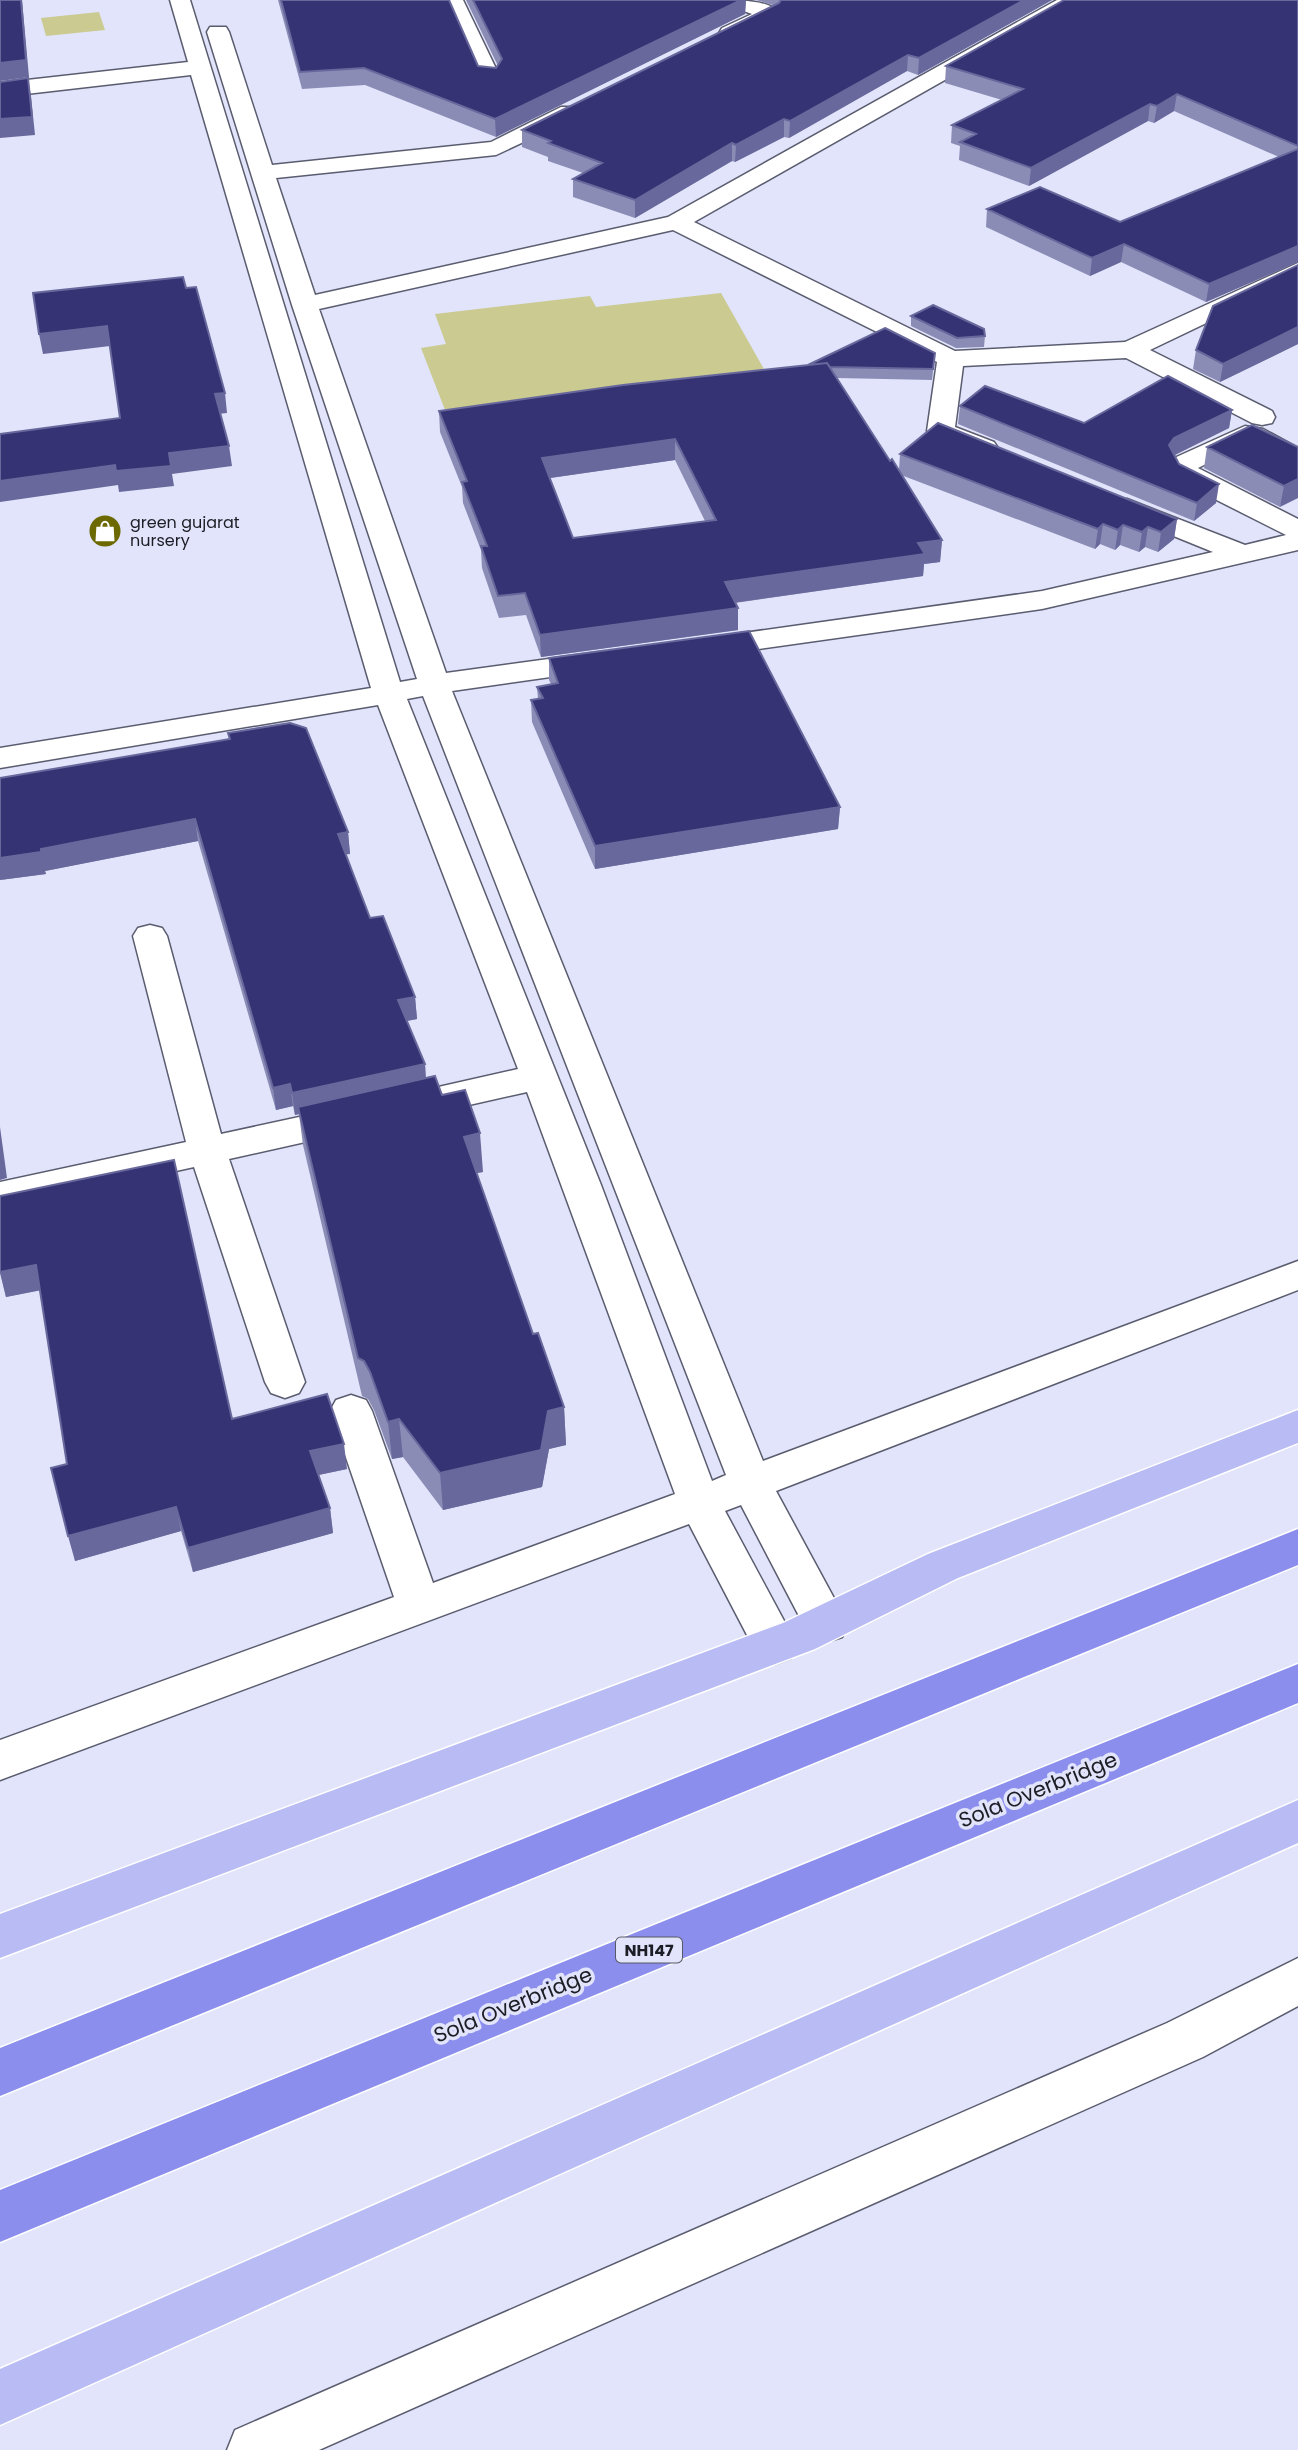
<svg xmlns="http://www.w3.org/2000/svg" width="1298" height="2450" font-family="Poppins,sans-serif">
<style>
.green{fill:#caca91}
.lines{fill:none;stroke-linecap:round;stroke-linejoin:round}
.minor-casing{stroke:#5a5c6f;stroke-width:3}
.major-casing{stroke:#fff;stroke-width:3}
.highway-casing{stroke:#fff;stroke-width:3}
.minor{fill:#fff;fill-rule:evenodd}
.major{fill:#b9bbf4;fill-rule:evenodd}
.highway{fill:#8b8eed;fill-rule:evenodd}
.wall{fill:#8b8cb6;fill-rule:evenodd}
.shaded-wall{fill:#69689c}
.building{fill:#353373;stroke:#69689c;stroke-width:2;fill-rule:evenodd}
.labels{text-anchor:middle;stroke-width:7;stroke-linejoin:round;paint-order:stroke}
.far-poi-label{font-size:16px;fill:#1c1d25;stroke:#e1e4fa;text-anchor:start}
.shield{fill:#e1e4fa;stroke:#575965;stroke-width:2}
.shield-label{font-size:16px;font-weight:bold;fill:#1c1d25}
.near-street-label{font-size:21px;fill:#1c1d25;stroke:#e1e4fa}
</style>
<rect width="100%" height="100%" fill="#e1e4fa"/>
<path class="green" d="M99,12L105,30L46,36L41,18Z
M721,293L765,371L445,410L421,348L446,344L435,314L590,296L596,307Z"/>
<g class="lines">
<defs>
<path id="minor" d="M170,0H190L400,682L417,679L292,305L207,32L210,27H226L229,32L272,165L491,142L561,107H577L580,112L577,117L496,155L276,178L315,295L668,217L1057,0H1082L1079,4L694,222L955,351L1125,342L1298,263V279L1150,350L1272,411L1275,417L1272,423L1262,425L1252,423L1126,358L963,366L955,427L994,442L998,448L994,454C973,459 950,444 931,437L927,431L937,362L673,230L319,309L446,673L600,652L611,655L615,661L611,667L600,670L452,691L763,1461L1298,1261V1290L776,1491L848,1624L842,1637L826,1642L810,1637L741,1505L725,1511L797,1645L791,1658L775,1664L759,1658L689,1524L0,1780V1740L394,1597L330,1411L336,1400L351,1395L366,1400L372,1411L433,1583L675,1494L527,1092L416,1117L403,1113L398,1104L403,1095L518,1069L378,705L0,768V748L371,688L191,75L0,97V83L188,62ZM423,696L726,1475L712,1481L601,1185L407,699Z
M443,0H463L500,77L497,82H481L478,77Z
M721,0C738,0 769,0 781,13L777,17L730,39L722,38L719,33L722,28L752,14L724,4Z
M1245,426L1263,429L1298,448V467L1248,443L1198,468L1298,519V550L1042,609L701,657L690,654L686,648L690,642L701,639L1042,591L1213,552L1117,513L1113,507L1117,501L1127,499L1245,545L1286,535L1177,480L1168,465L1172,459Z
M150,925L162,928L167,936L221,1134L350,1106L363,1110L368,1119L363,1128L350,1132L229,1159L305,1382L299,1393L285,1398L271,1393L265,1382L194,1167L0,1210V1182L186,1142L133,936L138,928Z
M1298,1958V2006L1203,2057L319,2450H227L235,2430L1167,2023Z"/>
<path id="major" d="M1298,1410V1443L958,1578L815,1649L0,1958V1914L783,1623L928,1554Z
M1298,1800V1843L0,2425V2369Z"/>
<path id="highway" d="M1298,1529V1565L0,2096V2048Z
M1298,1664V1703L0,2242V2190Z"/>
</defs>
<use href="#minor" class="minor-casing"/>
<use href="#major" class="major-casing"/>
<use href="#highway" class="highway-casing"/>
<use href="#minor" class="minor"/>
<use href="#major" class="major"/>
<use href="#highway" class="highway"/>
</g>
<path class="wall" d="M278,0H449L478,66L496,68L498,66L466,0H746L745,14L496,137L365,85L302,89Z
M756,0H1052L918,75L907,71L789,138L784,137L735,162L732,161L635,218L573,197V179L583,173L548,161V157L522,147V130L773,5Z
M1298,0V262L1206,302L1121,262L1090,276L986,227L987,209L1120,222L1279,157L1174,111L1154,123L1148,121L1029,186L959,160L960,146L951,143L952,125L1002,100L945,83L946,66Z
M1298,265V344L1220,382L1193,369L1196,350Z
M911,316L985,336L984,347L956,348L911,326Z
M934,363L932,380L837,378L890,461L899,470L900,454L1177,519L1174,539L1158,552L1145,547L1139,552L1120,545L1115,550L1100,544L1095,549L901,475L942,540L940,562L924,564L923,576L735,603L738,608V630L541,657L526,615L499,618L482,568L481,550L463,503L462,487L440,432L439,411L808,365ZM675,460L705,521L573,538L550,478Z
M960,406L1084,423L1232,410L1229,428L1174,455L1179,464L1216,503L1194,521L958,424Z
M1207,447H1298L1280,507L1204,468Z
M549,658L840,807L838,829L595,869L532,722L531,700L538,699L537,687L551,684L549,680Z
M228,733L348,832L350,854H346L370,918L415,997L417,1019L407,1021L425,1064L426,1078L442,1095L483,1172L476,1173L533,1334L564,1407L566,1445L549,1449L542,1487L443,1510L403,1457L392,1459L374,1410L368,1399L362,1396L303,1145L299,1114L295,1115L293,1106L276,1110L198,841L45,871L46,874L0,880L229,739Z
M0,1196L232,1419L347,1469L318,1475L330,1508L333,1533L193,1572L181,1531L75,1561L67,1464L40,1290L6,1297L0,1273Z"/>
<path class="shaded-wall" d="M21,0H22L29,77L0,81V63Z
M741,0H746L745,14L496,137L495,119Z
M1024,0H1052L918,75L919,58Z
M908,55L907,71L789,138L790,121Z
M28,78L31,96L35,135L0,138V119Z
M1177,94L1174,111L1154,123L1157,106Z
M1150,104L1148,121L1029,186L1031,168Z
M784,119V137L735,162L736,145Z
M732,143V161L635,218V200Z
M1124,244L1121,262L1090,276L1092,258Z
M1298,246V262L1206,302L1209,284Z
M107,326L110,346L43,354L39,334Z
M1298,327V344L1220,382L1223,364Z
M225,393L227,413L217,414L215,394Z
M1232,410L1229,428L1171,457L1169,445L1174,438Z
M675,439V460L543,479L542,458Z
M229,446L232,466L172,474L174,486L119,492L118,485L0,502V481L169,453Z
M1298,479V498L1280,507L1284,486Z
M1219,484L1216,503L1194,521L1197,503Z
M1177,519L1174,539L1158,552L1161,532Z
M1103,524L1100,544L1095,549L1098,529Z
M1123,525L1120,545L1115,550L1118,530Z
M1148,527L1145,547L1139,552L1142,532Z
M942,540L940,562L924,564L923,576L725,604V582L918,543Z
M738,608V630L541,657L540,635Z
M840,807L838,829L595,869V846Z
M195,819L198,841L45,871L46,874L0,880V858L41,849Z
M348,832L350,854L341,855L338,834Z
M415,997L417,1019L401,1022L398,1000Z
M425,1064L426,1086L298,1107L299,1114L295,1115L292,1093Z
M290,1084L293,1106L276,1110L273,1088Z
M0,1127L7,1178L0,1180Z
M480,1133L483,1172L466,1175L464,1137Z
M36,1265L42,1290L6,1297L0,1272Z
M564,1407L566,1445L549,1449L542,1487L443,1510L440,1473L548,1411Z
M399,1419L403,1457L392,1459L388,1422Z
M344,1444L347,1469L314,1476L310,1451Z
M176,1507L181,1531L75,1561L68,1536Z
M330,1508L333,1533L193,1572L188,1548Z"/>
<path class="building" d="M0,0H21L26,60L0,63Z
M281,0H449L478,66L496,68L502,59L473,0H741L495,119L364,68L300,72Z
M781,0H1024L919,58L908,55L790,121L784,119L736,145L732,143L635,200L573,179L602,163L548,143L551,141L522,130L779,3Z
M1064,0H1298V146L1177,94L1157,106L1150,104L1031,168L960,142L976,134L952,125L1023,89L946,66Z
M28,78L32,117L0,119V82Z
M1298,149V246L1209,284L1124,244L1092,258L987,209L1040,187L1120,222Z
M1298,265V327L1223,364L1196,350L1213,306Z
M183,277L186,288L196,287L225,393L215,394L229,446L169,453L171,466L116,471L115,465L0,481V434L120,418L107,326L39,334L33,293Z
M933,305L984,329L985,336L957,338L911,316Z
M885,328L935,353L933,369L830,367L827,363L808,365Z
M827,363L890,461L892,459L942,540L918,543L925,554L725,582L738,608L540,635L525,593L498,596L481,546H487L462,482L467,481L439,411L623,385ZM675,439L716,520L573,538L542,458Z
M1168,376L1232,410L1174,438L1169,445L1179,464L1219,484L1197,503L960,406L985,386L1084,423Z
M938,423L1177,519L1161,532L1148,527L1142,532L1123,525L1118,530L1103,524L1098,529L900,454Z
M1252,425L1298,447V479L1284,486L1207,447Z
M749,631L840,807L595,846L531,700L543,698L537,687L558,683L549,658Z
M290,723L306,728L348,832L338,834L370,918L383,916L415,997L398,1000L425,1064L292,1093L290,1084L273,1088L195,819L41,849V852L0,858V778L230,739L228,733Z
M435,1076L442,1095L465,1090L480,1133L464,1137L533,1334L538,1333L564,1407L548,1411L541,1450L440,1473L399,1419L388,1422L370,1372L364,1361L358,1358L298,1107Z
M174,1160L232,1419L327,1394L344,1444L310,1451L330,1508L188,1548L176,1507L68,1536L51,1468L67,1464L36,1265L0,1272V1196Z"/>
<defs>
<symbol id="shop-disc" viewBox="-11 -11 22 22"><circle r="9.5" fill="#6c6903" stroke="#e1e4fa"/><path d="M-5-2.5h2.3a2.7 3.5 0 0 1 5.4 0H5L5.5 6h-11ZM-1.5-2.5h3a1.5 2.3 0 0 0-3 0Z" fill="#fff"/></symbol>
</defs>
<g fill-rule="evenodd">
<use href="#shop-disc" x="86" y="512" width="38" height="38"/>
</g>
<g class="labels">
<g class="far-poi-label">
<text x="130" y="528">green gujarat<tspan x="130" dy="18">nursery</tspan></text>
</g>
<rect class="shield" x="616" y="1937.5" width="66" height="25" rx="5"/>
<g class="shield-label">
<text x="649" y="1956">NH147</text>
</g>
<g class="near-street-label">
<text transform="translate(1038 1790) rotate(-22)" y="7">Sola Overbridge</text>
<text transform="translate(513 2005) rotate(-22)" y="7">Sola Overbridge</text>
</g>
</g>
</svg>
